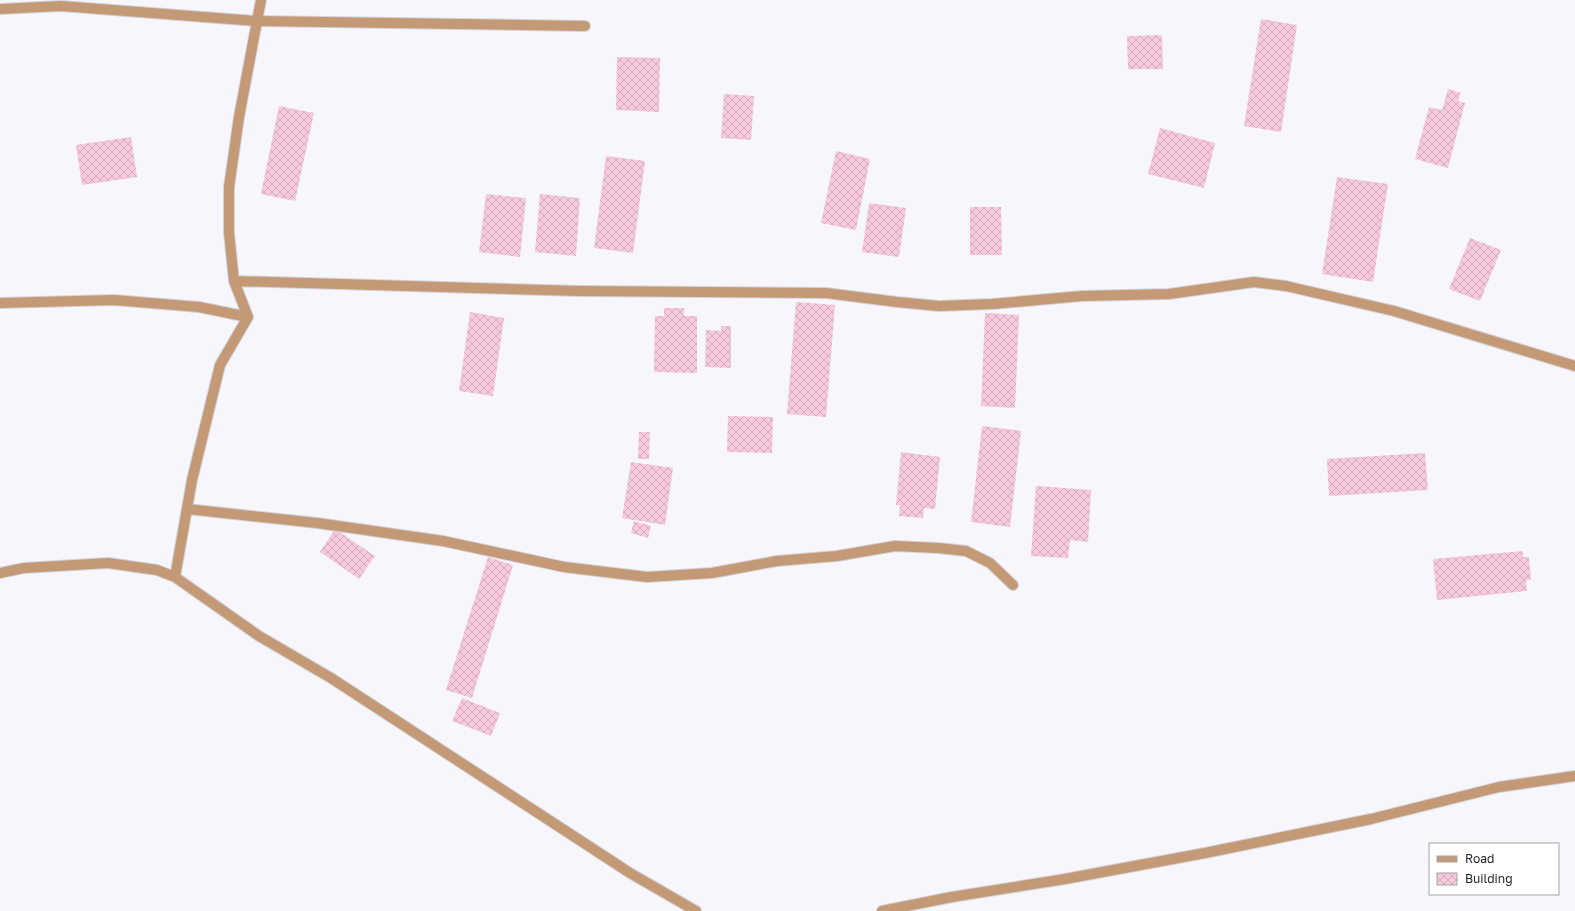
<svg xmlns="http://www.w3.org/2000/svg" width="1575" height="911" font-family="'Golos Text',sans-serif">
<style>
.building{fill:url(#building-cross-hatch)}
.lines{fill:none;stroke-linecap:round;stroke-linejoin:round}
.lane-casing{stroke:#d5d3d9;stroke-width:12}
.street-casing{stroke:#d5d3d9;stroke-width:12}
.lane{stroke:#c39976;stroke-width:10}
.street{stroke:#c39976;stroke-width:10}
</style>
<defs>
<pattern id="building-cross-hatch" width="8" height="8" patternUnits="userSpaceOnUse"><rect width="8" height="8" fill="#f7c9dc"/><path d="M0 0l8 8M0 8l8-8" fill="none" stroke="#d3acbc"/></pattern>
</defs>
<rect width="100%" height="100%" fill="#f8f6fd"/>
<path class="building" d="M1261,19L1297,25L1281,132L1244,126Z
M1162,35L1163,69H1128L1127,36Z
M617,57L660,58L659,112L616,110Z
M1448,89L1461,93L1458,101L1465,103L1448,168L1415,159L1429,107L1442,110Z
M724,94L754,96L751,140L721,138Z
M279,106L314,113L295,201L261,194Z
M1160,128L1215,143L1204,188L1148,174Z
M131,137L137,177L82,185L76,145Z
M836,151L870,159L856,230L821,223Z
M606,156L645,161L633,253L594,248Z
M1337,177L1388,184L1373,282L1322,274Z
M486,194L526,198L520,257L479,252Z
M540,194L580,198L576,256L535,252Z
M869,203L906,208L899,257L862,252Z
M970,207H1001L1002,255H970Z
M1470,238L1501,250L1480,301L1449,289Z
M796,302L835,305L826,417L787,414Z
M664,308H684V316H697V373L654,372L655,316H664Z
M470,312L504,318L493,396L459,391Z
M985,313L1019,315L1015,408L981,406Z
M721,326H731V368L705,367L706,330L721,331Z
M728,416L773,417L772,453L727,452Z
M982,426L1021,431L1010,527L971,522Z
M639,432H650L649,459H638Z
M901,452L940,457L935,509L924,508L923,518L899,516L900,505H896Z
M1425,453L1428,490L1329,496L1327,459Z
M631,462L673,468L665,525L622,518Z
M1036,486L1091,490L1088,542L1070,540L1068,558L1031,556Z
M634,521L651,526L648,538L631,533Z
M335,529L375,556L359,579L320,552Z
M1523,551V557H1529L1531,580H1526L1527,591L1437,600L1433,559Z
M488,557L513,565L472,698L446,690Z
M462,698L500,713L491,736L452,721Z"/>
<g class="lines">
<defs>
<path id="lane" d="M257,21L585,26"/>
<path id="street" d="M0,9L61,6L257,21
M234,281L580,291L826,293L897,302L939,306L992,304L1082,296L1169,294L1254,282L1286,286L1394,311L1575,366
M0,303L114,300L199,307L248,317
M187,509L317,523L443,541L564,567L647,577L712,573L777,561L837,556L895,546L938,548L966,551L990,563L1013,585
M0,573L24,568L108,563L157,570L175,577L259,636L331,678L630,873L696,911
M175,577L192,480L220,365L248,317L234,281L229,233V187L239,117L261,0
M882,911L952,897L1065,879L1205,853L1371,819L1499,787L1575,776"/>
</defs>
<use href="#lane" class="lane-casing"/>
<use href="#street" class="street-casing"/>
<use href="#lane" class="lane"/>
<use href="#street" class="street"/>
</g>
<rect x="1429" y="843" width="130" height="52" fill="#ffffff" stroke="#a5a5a5"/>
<rect x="1437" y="856" width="20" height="6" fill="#c39976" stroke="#a5a5a5"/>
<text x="1465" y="863" font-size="12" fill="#1d1d1f">Road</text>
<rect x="1437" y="873" width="20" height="12" fill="url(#building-cross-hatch)" stroke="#a5a5a5"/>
<text x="1465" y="883" font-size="12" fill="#1d1d1f">Building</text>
</svg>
